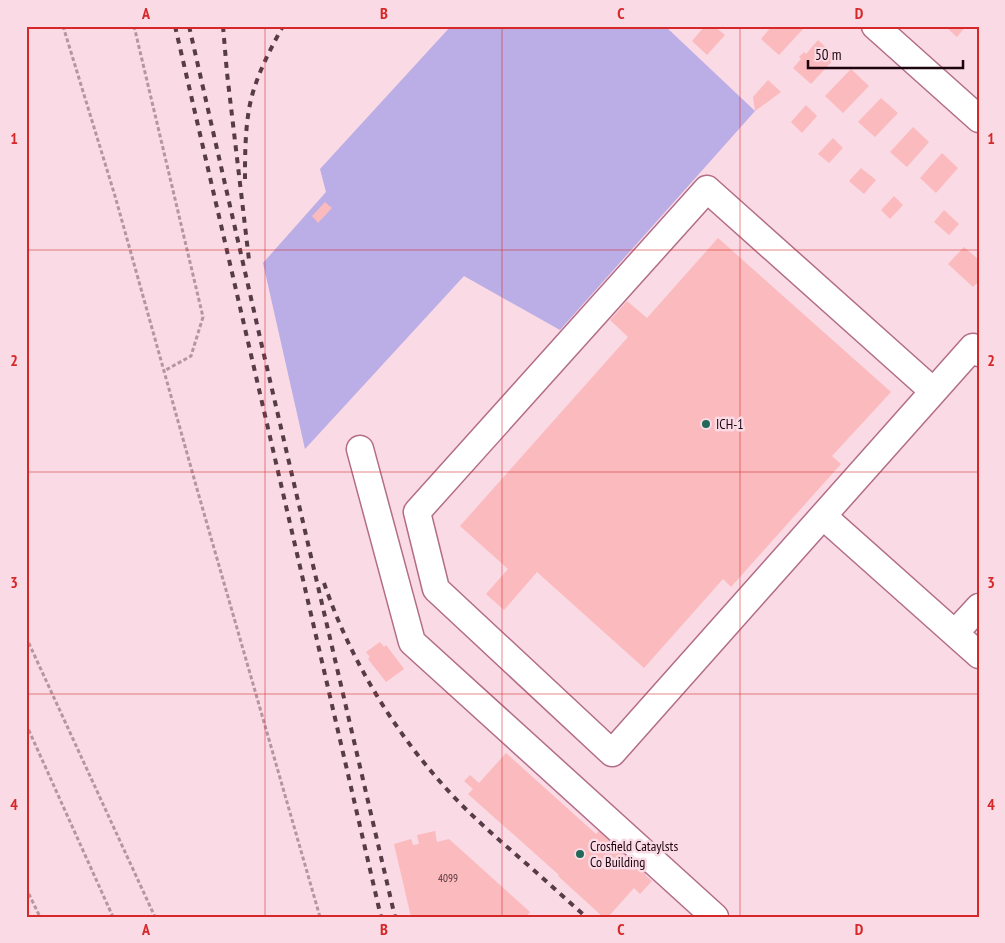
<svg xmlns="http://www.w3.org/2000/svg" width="1005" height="943" font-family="'PT Sans Narrow',sans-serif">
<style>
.green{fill:#bbade5}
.building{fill:#fbbabd}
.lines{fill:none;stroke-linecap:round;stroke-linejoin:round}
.minor-casing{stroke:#b26d88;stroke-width:29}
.path{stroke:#b496a0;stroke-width:3;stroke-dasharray:4 2.5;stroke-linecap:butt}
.minor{stroke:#fff;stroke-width:26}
.rail{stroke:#563c46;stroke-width:4;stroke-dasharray:6 6;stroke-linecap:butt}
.grid{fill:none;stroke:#d62828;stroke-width:1;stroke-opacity:0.55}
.poi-dot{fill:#246859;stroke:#fadae4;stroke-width:2}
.labels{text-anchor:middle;stroke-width:5;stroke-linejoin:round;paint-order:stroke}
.number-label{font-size:11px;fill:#54323a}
.poi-label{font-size:14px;fill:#1d050f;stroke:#fadae4;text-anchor:start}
.neatline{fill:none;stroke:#d62828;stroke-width:2}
.grid-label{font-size:16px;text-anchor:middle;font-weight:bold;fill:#d62828}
</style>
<rect width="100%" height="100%" fill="#fadae4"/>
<path class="green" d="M451,26H665L755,111L560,330L464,276L305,449L263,263L326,192L320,169Z"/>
<path class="building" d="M705,26H714L725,35L707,55L692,41Z
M772,26H800L803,29L779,55L761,39Z
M945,26H966L957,37Z
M818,40L836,57L811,84L793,68L801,59L799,57L804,52L806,54Z
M851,69L869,86L843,113L825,96Z
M768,80L781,92L755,111L753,97Z
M881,98L898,113L875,137L858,122Z
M806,105L817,116L802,133L791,122Z
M913,127L929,142L907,167L890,152Z
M833,138L843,148L829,163L818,154Z
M942,153L958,168L936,193L920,178Z
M861,168L876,180L864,194L849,181Z
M894,196L903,205L890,219L881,210Z
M325,202L332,208L318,223L312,216Z
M944,210L959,224L949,235L934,222Z
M718,238L891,392L832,456L841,464L731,587L723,579L644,668L537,572L504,610L486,594L508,569L460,526L628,337L610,320L627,301L647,318Z
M964,247L979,260V281L973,287L948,264Z
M380,642L384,647L386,645L404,669L386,682L368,659L370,657L366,652Z
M506,753L596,834L599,831L646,874L645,875L652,881L640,894L634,888L608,917H603L558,876L559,875L468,794L473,789L464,781L470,775L479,783Z
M435,831L437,842L449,839L530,912L526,917H411L394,844L411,839L413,845L419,844L417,835Z"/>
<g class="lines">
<defs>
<path id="minor" d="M875,26L979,119
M933,391L707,189L417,512L436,589L612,753L973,347L979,353
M360,449L412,642L715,917
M823,516L979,655
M955,633L979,607"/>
</defs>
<use href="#minor" class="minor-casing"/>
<path class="path" d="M63,26L115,196L197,489L320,917
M134,26L203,317L191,356L164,371
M26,637L155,917
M26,724L113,917
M26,888L40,917"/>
<use href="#minor" class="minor"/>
<path class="rail" d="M175,26L381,917
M189,26L261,342L395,917
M223,26L227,73L249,260
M245,179C245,150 245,114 255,86C262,65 272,46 283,26
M324,583C351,662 396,735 453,796C470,814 488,830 506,846C533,869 559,893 586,917"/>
</g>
<path class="grid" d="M265,26V917M502,26V917M740,26V917M26,250H979M26,472H979M26,694H979"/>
<g class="poi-dot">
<circle cx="706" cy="424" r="5"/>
<circle cx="580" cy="854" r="5"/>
</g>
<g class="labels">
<g class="number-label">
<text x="448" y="882">4099</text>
</g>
<g class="poi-label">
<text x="716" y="429">ICH-1</text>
<text x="590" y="851">Crosfield Cataylsts<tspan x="590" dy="16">Co Building</tspan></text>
</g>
</g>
<rect width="1005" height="943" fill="none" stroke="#fadae4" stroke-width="55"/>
<path d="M808 60v8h155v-8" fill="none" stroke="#1d050f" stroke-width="2.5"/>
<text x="815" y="60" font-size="15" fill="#1d050f" stroke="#fadae4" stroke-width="4" paint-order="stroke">50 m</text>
<rect x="28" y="28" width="950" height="888" class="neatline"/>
<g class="grid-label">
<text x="146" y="19">A</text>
<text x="384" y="19">B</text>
<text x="621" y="19">C</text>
<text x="859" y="19">D</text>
<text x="14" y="144">1</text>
<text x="991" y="144">1</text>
<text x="14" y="366">2</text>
<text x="991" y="366">2</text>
<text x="14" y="588">3</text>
<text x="991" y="588">3</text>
<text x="14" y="810">4</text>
<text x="991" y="810">4</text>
<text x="146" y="935">A</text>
<text x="384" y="935">B</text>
<text x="621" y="935">C</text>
<text x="859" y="935">D</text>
</g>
</svg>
